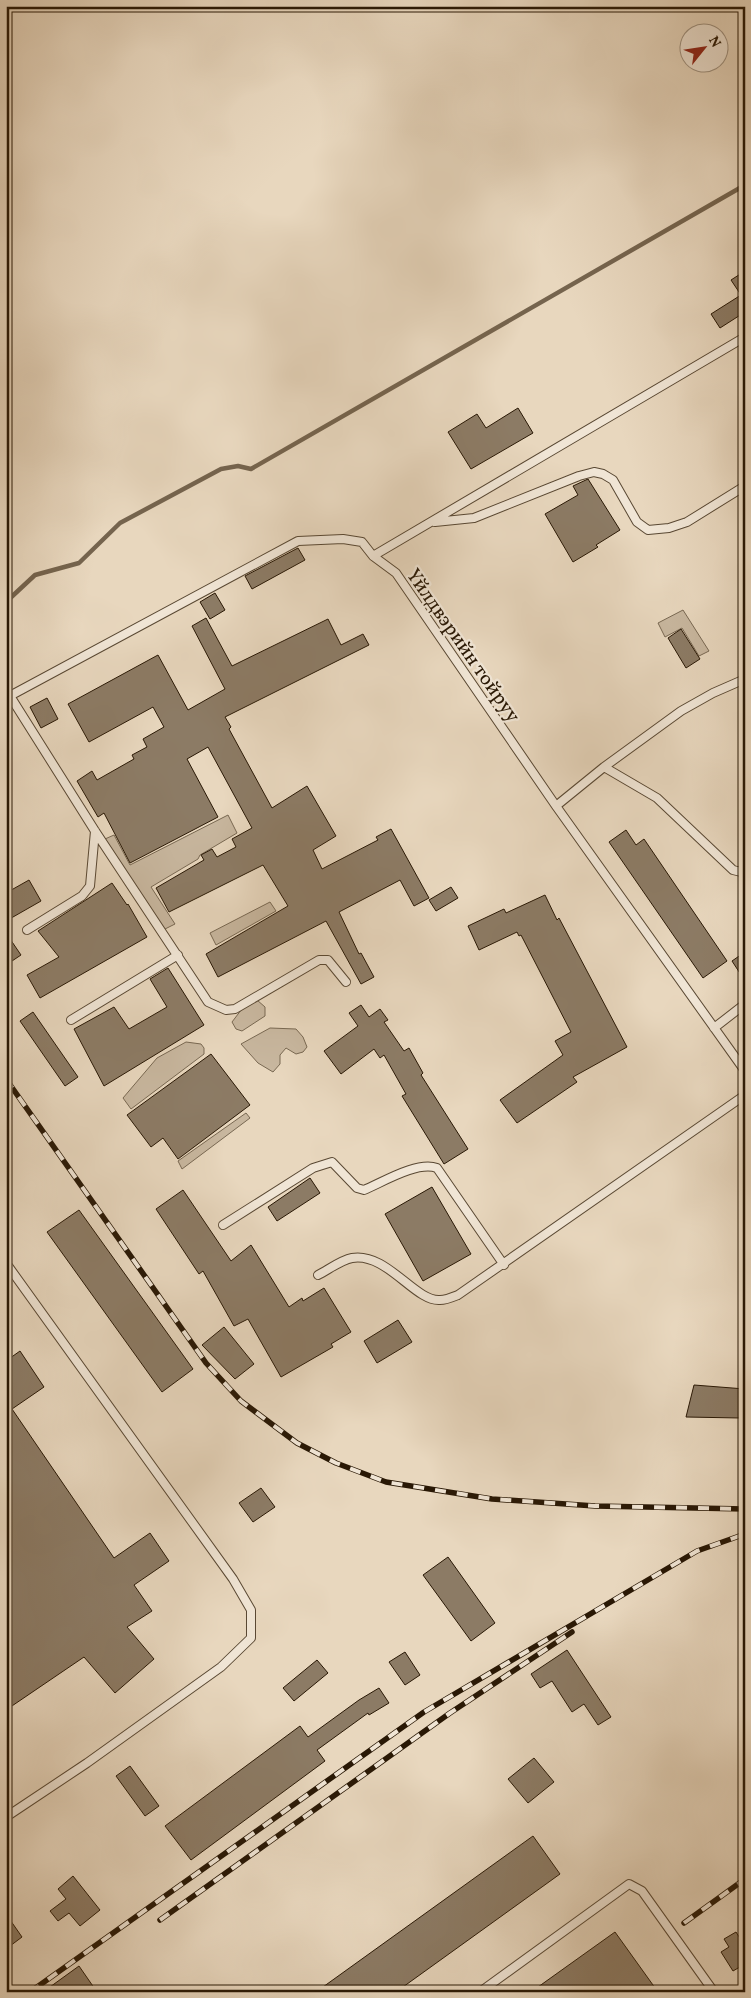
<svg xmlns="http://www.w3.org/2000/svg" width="751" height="1998" font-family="Vollkorn,serif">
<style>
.green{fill:#c8b79f;stroke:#786852}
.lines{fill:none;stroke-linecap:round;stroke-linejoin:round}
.stream{stroke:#75644e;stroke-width:4.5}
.building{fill:#8c7b65;stroke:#291805}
.service-casing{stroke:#594833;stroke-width:10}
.service{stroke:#f0e5d5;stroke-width:8}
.rail-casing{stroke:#291805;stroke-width:5.5}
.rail{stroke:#f0e5d5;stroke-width:4;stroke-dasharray:11;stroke-linecap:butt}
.labels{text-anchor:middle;stroke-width:4.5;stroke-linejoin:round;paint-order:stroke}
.street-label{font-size:20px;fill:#291805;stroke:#f0e5d5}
</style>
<rect width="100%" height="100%" fill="#e8d7be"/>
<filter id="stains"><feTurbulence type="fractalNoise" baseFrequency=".004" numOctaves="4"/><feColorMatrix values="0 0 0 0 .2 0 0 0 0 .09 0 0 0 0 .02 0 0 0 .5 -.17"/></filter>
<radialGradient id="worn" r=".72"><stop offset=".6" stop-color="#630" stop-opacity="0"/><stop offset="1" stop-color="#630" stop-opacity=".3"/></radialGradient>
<path class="green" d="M683,610L709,651L699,656L682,628L665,637L658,623Z
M228,815L237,833L200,855L198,859L151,887L175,924L163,930L105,839L114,835L130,865Z
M270,902L276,911L216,945L210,933Z
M257,1000L265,1007V1016L242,1031L236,1029L232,1022L248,1001Z
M270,1028L296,1029L303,1037L307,1047L303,1052L296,1054L286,1048L280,1055V1064L273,1072L258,1063L241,1044Z
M186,1042L201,1044L204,1048V1054L131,1109L123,1098L157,1058Z
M246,1113L250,1118L182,1169L178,1161Z"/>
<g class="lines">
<path class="stream" d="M6,602L35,575L79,563L120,523L221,469L238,466L251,469L745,185"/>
</g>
<path class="building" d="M745,271V312L720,328L711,314L741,295L731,280Z
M518,408L533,433L471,469L448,432L477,414L486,428Z
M588,479L620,530L596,545L598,547L573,562L545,514L578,495L573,486Z
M298,548L305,560L252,589L245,576Z
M215,593L225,610L210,619L200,602Z
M206,618L232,666L328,619L341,645L363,634L369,645L225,717L231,727L229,729L272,808L307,786L336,836L313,850L322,869L378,840L376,837L391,829L429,898L414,906L400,880L339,912L359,954L361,953L374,977L361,984L326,921L218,977L206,954L288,906L263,865L169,912L156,888L204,860L201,855L212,849L217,857L236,847L232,839L252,828L208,747L187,759L218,817L130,863L104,813L98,817L77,781L92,771L97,780L134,759L132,755L147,747L143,739L164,727L153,707L89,742L68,704L158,655L188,710L225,689L192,626Z
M681,629L700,659L686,668L668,638Z
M47,698L58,719L41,728L30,707Z
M626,830L636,845L644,839L727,961L703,978L609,842Z
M29,880L41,901L6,921V893Z
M112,883L127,905L128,904L147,937L40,998L27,975L59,957L38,931Z
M451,887L458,898L436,911L429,900Z
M545,895L557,920L559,918L627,1047L573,1077L577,1082L517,1123L500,1100L563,1055L555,1041L571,1032L521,935L519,936L517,932L479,950L468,926L504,909L506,913Z
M6,933L21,955L6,965Z
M745,952V981L732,961Z
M168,968L204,1025L104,1086L74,1029L114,1007L129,1029L167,1007L150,979Z
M361,1005L369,1017L380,1009L388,1020L384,1022L404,1051L409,1048L423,1073L421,1075L468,1149L444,1164L402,1096L406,1094L384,1055L380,1058L374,1049L341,1074L324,1051L358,1026L349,1013Z
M33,1012L78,1077L65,1086L20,1021Z
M211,1054L250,1105L178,1159L163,1138L151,1147L127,1115Z
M310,1178L320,1193L277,1221L268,1207Z
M432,1187L471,1254L423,1281L385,1214Z
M183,1190L231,1261L251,1245L289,1307L302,1298L303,1301L324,1288L351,1332L331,1344L333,1347L281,1377L248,1319L234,1326L203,1271L199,1274L156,1209Z
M79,1210L193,1369L162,1392L47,1232Z
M398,1320L412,1342L377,1363L364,1341Z
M224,1327L254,1364L235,1379L202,1345Z
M20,1351L44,1387L12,1409L114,1558L150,1533L169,1561L134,1585L152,1611L127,1627L154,1659L115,1693L84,1657L6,1710V1361Z
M694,1385L745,1389L740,1418L686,1417Z
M261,1488L275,1507L253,1522L239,1503Z
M448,1557L495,1623L471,1641L423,1575Z
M567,1650L611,1717L598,1725L584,1704L572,1712L552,1681L540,1688L531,1674Z
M405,1652L420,1675L405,1685L389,1662Z
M317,1660L328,1673L294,1701L283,1688Z
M379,1688L389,1703L369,1715L368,1713L317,1750L325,1761L191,1860L165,1826L300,1726L308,1737L359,1700Z
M534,1758L554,1782L528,1803L508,1779Z
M130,1766L159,1806L145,1816L116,1776Z
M533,1836L560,1874L396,1992H316Z
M73,1876L100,1910L80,1926L69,1913L58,1921L50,1911L66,1899L58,1889Z
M6,1914L22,1937L6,1949Z
M615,1932L658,1992H531Z
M736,1932L745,1946V1964L733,1971L721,1952L729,1947L724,1939Z
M79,1966L97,1992H43Z"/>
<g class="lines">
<defs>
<path id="service" d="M435,522L474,518L579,476L594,472L603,474L613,480L637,522L648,530L669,528L687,522L745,486
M373,556L745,337
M10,696L95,831L208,1002L226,1010L235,1009L319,960H328L346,982
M6,698L298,541L343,539L362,542L373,556L396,573L556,806L745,1071
M604,767L681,711L713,693L745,679
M556,806L604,767L657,798L733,870L745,873
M27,930L82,896L90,886L95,831
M71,1020L178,955
M714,1028L745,1004
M223,1225L313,1168L332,1162L357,1188L364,1190C383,1182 417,1161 437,1168L504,1265
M6,1263L233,1579L251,1610V1638L221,1667L87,1763L6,1817
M318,1275C328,1270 341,1260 352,1258C387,1252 415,1302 440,1300C446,1300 453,1297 458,1295L745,1095
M480,1992L629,1884L642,1891L714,1992"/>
</defs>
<use href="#service" class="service-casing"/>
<use href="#service" class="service"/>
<defs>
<path id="rail" d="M6,1079L206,1363L241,1401L297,1443L336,1463L386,1482L492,1499L595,1506L745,1509
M160,1920L450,1713L572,1632
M684,1923L745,1879
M30,1992L424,1712L697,1551L745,1534"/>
</defs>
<use href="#rail" class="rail-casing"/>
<use href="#rail" class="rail"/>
</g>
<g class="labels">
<g class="street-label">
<text transform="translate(464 645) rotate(55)" y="7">Үйлдвэрийн тойруу</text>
</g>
</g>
<rect width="751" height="1998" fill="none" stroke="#e8d7be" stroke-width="25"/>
<rect x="8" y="8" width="736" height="1983" fill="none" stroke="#291805" stroke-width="2.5"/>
<rect x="12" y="12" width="726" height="1973" fill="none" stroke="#291805"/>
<g transform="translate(704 48) rotate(60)"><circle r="24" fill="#f0e5d5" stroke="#a09382"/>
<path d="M0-4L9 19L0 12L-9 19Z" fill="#8f2418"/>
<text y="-8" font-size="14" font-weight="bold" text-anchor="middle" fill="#291805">N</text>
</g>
<rect width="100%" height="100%" filter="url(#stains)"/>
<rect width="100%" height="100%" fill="url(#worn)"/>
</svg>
